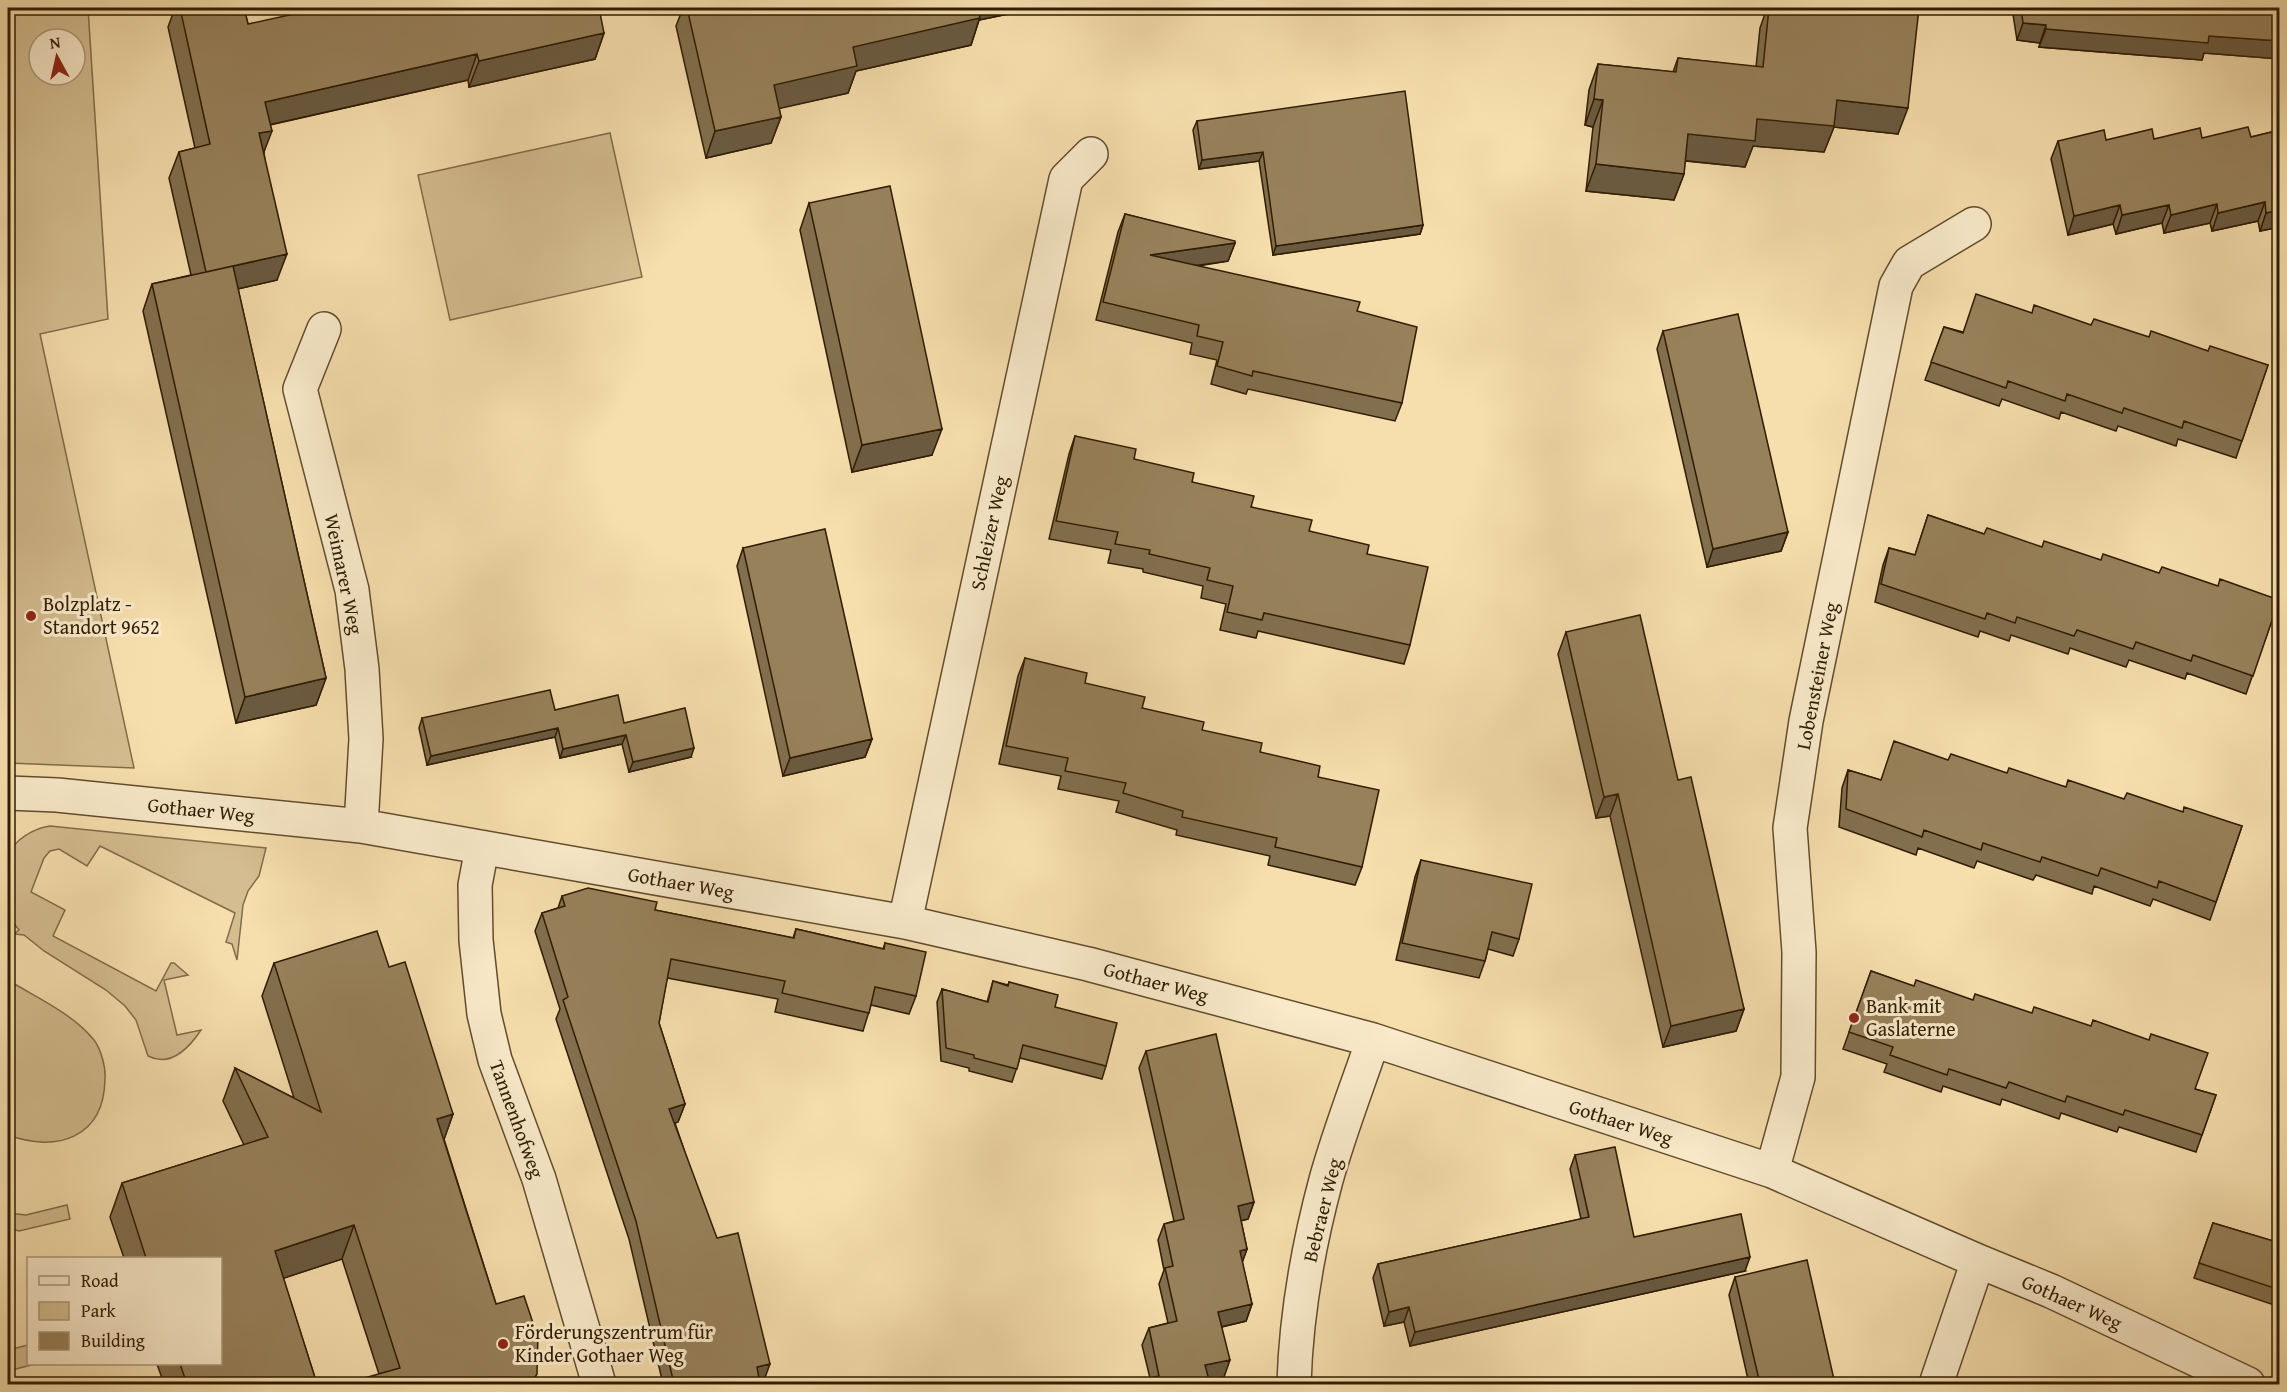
<svg xmlns="http://www.w3.org/2000/svg" width="2287" height="1392" font-family="'Gentium Book Plus',serif">
<style>
.green{fill:#d4bd90;stroke:#826c49;stroke-width:1.5;fill-rule:evenodd}
.lines{fill:none;stroke-linecap:round;stroke-linejoin:round}
.street-casing{stroke:#624c2d;stroke-width:36}
.street{stroke:#f9eaca;stroke-width:33}
.wall{fill:#826f4e;stroke:#301c02;stroke-width:1.5}
.shaded-wall{fill:#6a5a40;stroke:#301c02;stroke-width:1.5}
.building{fill:#97815b;stroke:#301c02;stroke-width:1.5}
.poi-dot{fill:#8f2418;stroke:#f9eaca;stroke-width:2}
.labels{text-anchor:middle;stroke-width:6;stroke-linejoin:round;paint-order:stroke}
.street-label{font-size:20px;fill:#301c02;stroke:#f9eaca}
.poi-label{font-size:20px;fill:#301c02;stroke:#f9eaca;text-anchor:start}
</style>
<rect width="100%" height="100%" fill="#f6dead"/>
<filter id="stains"><feTurbulence type="fractalNoise" baseFrequency=".00333" numOctaves="4"/><feColorMatrix values="0 0 0 0 .2 0 0 0 0 .09 0 0 0 0 .02 0 0 0 .5 -.17"/></filter>
<radialGradient id="worn" r=".72"><stop offset=".6" stop-color="#630" stop-opacity="0"/><stop offset="1" stop-color="#630" stop-opacity=".3"/></radialGradient>
<path class="green" d="M8,8H88L108,319L40,334L134,768L8,763ZM39,39H75V75H39Z
M610,133L642,277L450,320L418,175Z
M50,826L266,848L259,876L248,891L243,905L237,960L232,944L226,942L235,913L100,846L87,866L59,849L50,851L44,858L31,892L65,910L53,936L156,991L171,963H174L188,975L164,980L177,1035L201,1030C189,1048 171,1068 148,1056L136,1020L125,1006L106,990L44,951L24,935L14,934L19,930L8,916V855C14,840 34,828 50,826Z
M8,980C37,998 72,1013 94,1040C101,1049 106,1068 105,1079C104,1138 57,1153 8,1135Z
M67,1205L70,1219L19,1231L8,1228V1213L26,1215Z
M28,1345V1364H35L8,1371V1350Z"/>
<g class="lines">
<defs>
<path id="street" d="M324,329L300,389L352,590L362,669L366,739L361,826
M8,793L57,795L361,826L905,922L1088,964L1373,1040L1772,1171L1978,1261L2051,1291L2248,1384
M482,848L475,885L476,940L484,1014L495,1060L539,1179L599,1384
M905,922L1066,179L1091,154
M1772,1171L1798,1077L1799,952L1790,828L1806,721L1896,286L1909,263L1974,224
M1294,1384C1296,1316 1308,1247 1326,1180C1339,1133 1357,1087 1373,1040
M1936,1384L1978,1261"/>
</defs>
<use href="#street" class="street-casing"/>
<use href="#street" class="street"/>
</g>
<path class="wall" d="M175,8H244L248,24L604,33L595,59L469,87L468,80L270,125L264,152L277,280L238,289L326,678L316,705L236,723L143,311L152,284L191,275L169,178L179,152L195,148L168,27Z
M683,8H1038L979,20L971,45L856,71L848,93L779,108L781,117L771,143L706,158L676,26Z
M1767,8H1822L1837,9V8H1919L1898,134L1834,127L1824,152L1753,146L1745,167L1685,161L1684,174L1674,200L1586,191L1593,127L1585,125L1589,90L1598,64L1673,72L1678,58L1756,67L1760,28Z
M2012,8H2280V59L2204,53L2202,60L2039,47L2040,43L2017,40Z
M1197,121L1423,225L1420,234L1273,255L1259,161L1199,169L1193,130Z
M2280,130V227L2260,231L2258,221L2212,231L2210,223L2164,233L2162,223L2116,234L2113,224L2068,235L2051,159L2058,141L2251,137Z
M809,203L932,455L852,472L800,230Z
M1125,214L1235,243L1228,261L1198,266L1357,311L1402,403L1395,421L1248,389L1246,394L1211,384L1217,360L1190,354L1192,343L1096,320L1118,232Z
M2032,313L2149,337L2268,365L2236,458L2178,439L2176,446L2118,426L2116,431L2061,412L2059,419L2002,399L1999,406L1925,380L1944,327L1963,332Z
M1663,331L1788,532L1781,551L1707,567L1657,349Z
M1075,436L1192,482L1309,531L1367,554L1410,645L1404,664L1258,631L1256,638L1220,630L1226,604L1201,598L1203,586L1143,572V569L1108,563L1111,550L1049,539L1069,454Z
M1928,515L1984,534L2279,600L2246,694L2187,673L2185,679L2129,660L2126,667L2070,648L2068,654L2011,635L2009,641L1980,631L1978,637L1875,602L1883,565L1889,548L1915,555Z
M743,548L872,739L865,757L783,776L737,566Z
M1566,632L1678,780L1744,1009L1736,1031L1663,1047L1610,816L1596,818L1558,654Z
M1025,658L1142,708L1260,752L1318,777L1362,867L1355,885L1268,865L1270,856L1176,835L1177,830L1116,812L1119,801L1058,789L1061,776L999,764L1018,676Z
M555,710L624,723L691,757L629,772L622,744L560,758L555,737L427,765L419,728L422,718Z
M1948,760L2066,787L2124,799L2183,812L2242,826L2210,920L2153,899L2150,906L2094,886L2092,894L2036,875L2033,880L1977,861L1974,868L1918,848L1916,855L1839,827L1842,788L1848,770L1880,780Z
M1421,860L1519,939L1513,956L1488,949L1485,961L1479,978L1396,960L1415,877Z
M562,896L655,910L793,938L796,929L883,949L885,943L916,996L909,1014L871,1005L863,1031L775,1012L778,999L667,978L659,1023L685,1104L678,1122L675,1123L763,1383H760V1384H663L629,1239L556,1019L560,1009L535,931L542,913L558,908Z
M274,963L389,967L453,1114L444,1139L496,1304L533,1323L538,1332L379,1374L342,1259L283,1278L317,1384H164L157,1364H220V1258H124L110,1217L122,1183L244,1145L223,1101L235,1068L294,1098L262,996Z
M1871,971L2195,1089L2216,1095L2196,1152L2119,1127L2117,1132L2061,1113L2059,1119L2002,1099L2000,1105L1943,1086L1941,1092L1884,1072L1887,1064L1843,1049Z
M993,981L1008,985L1009,982L1055,1007L1106,1066L1102,1079L1020,1058L1012,1082L969,1071V1068L941,1061L937,1002L942,989L987,1002Z
M1146,1051L1254,1202L1248,1219L1241,1221L1247,1249L1242,1262L1252,1304L1246,1321L1222,1327L1224,1377L1209,1380L1210,1384H1134L1135,1381L1150,1378L1142,1345L1149,1328L1168,1323L1159,1284L1164,1270L1158,1240L1164,1224L1174,1221L1139,1068Z
M1575,1155L1634,1237L1745,1271L1410,1346L1404,1322L1384,1326L1373,1278L1378,1264L1581,1219L1570,1169Z
M2213,1223L2280,1243V1307L2194,1278Z
M1735,1277L1835,1384H1749L1729,1295Z"/>
<path class="shaded-wall" d="M972,8H1038L979,20L971,45L856,71L848,93L764,112L774,85L853,47Z
M2023,23L2046,25L2040,43L2017,40Z
M2046,29L2209,36L2280,41V59L2204,53L2202,60L2039,47Z
M604,33L595,59L469,87L479,61Z
M477,54L468,80L255,128L265,102Z
M1594,99L1603,100L1593,127L1585,125Z
M1837,100L1908,108L1898,134L1834,127L1824,152L1753,146L1745,167L1679,160L1688,134Z
M781,117L771,143L706,158L715,131Z
M272,131L262,157L259,133Z
M1263,152L1259,161L1199,169L1202,160Z
M1596,164L1684,174L1674,200L1586,191Z
M2265,202L2258,221L2212,231L2218,213Z
M2217,204L2210,223L2164,233L2171,215Z
M2120,205L2113,224L2068,235L2074,216Z
M2169,205L2162,223L2116,234L2122,215Z
M2280,210V227L2260,231L2266,213Z
M1423,225L1420,234L1273,255L1276,246Z
M1235,243L1228,261L1144,273L1150,255Z
M287,254L277,280L197,298L206,272Z
M942,429L932,455L852,472L862,445Z
M1788,532L1781,551L1707,567L1713,549Z
M326,678L316,705L236,723L245,697Z
M558,728L555,737L427,765L431,756Z
M626,735L622,744L560,758L563,749Z
M872,739L865,757L783,776L790,758Z
M694,748L691,757L629,772L633,762Z
M1618,794L1610,816L1596,818L1604,797Z
M1744,1009L1736,1031L1663,1047L1671,1026Z
M685,1104L678,1122L663,1127L669,1109Z
M453,1114L441,1148L437,1119Z
M1254,1202L1248,1219L1231,1223L1238,1206Z
M354,1225L342,1259L263,1285L275,1251Z
M1247,1249L1241,1266L1240,1251Z
M1750,1257L1745,1271L1410,1346L1415,1332Z
M1252,1304L1246,1321L1212,1329L1218,1312Z
M1409,1307L1404,1322L1384,1326L1389,1312Z
M1230,1360L1224,1377L1199,1382L1205,1365Z
M770,1364L763,1383L755,1384L757,1367Z"/>
<path class="building" d="M180,8H244L248,24L321,8H599L604,33L479,61L477,54L265,102L272,131L259,133L287,254L206,272L179,152L210,144Z
M687,8H978L980,18L853,47L857,66L774,85L781,117L715,131Z
M1769,8H1822L1843,10L1844,8H1919L1908,108L1837,100L1834,126L1757,119L1755,141L1688,134L1684,174L1596,164L1603,100L1594,99L1598,64L1676,72L1678,58L1763,67Z
M2021,8H2280V41L2209,36L2208,43L2046,29V25L2023,23Z
M1405,91L1423,225L1276,246L1263,152L1202,160L1197,121Z
M2248,127L2251,137L2280,130V210L2266,213L2265,202L2218,213L2217,204L2171,215L2169,205L2122,215L2120,205L2074,216L2058,141L2104,130L2106,140L2152,129L2154,139L2200,128L2202,138Z
M890,186L942,429L862,445L809,203Z
M1125,214L1235,241V243L1150,255L1360,302L1357,311L1417,327L1402,403L1253,371L1252,376L1217,366L1223,342L1197,336L1199,325L1103,302Z
M233,266L326,678L245,697L152,284Z
M1976,294L2032,313L2034,305L2091,325L2094,319L2149,337L2151,331L2208,351L2210,346L2268,365L2242,441L2184,421L2182,428L2124,408L2122,413L2067,394L2065,401L2008,381L2006,388L1931,362L1944,327L1963,333Z
M1738,314L1788,532L1713,549L1663,331Z
M1075,436L1136,449L1134,459L1194,473L1192,482L1254,496L1251,507L1312,520L1309,531L1369,545L1367,554L1428,567L1410,645L1264,613L1262,620L1227,612L1233,586L1207,580L1210,568L1149,554L1150,550L1115,544L1118,532L1056,521Z
M1928,515L1984,534L1987,528L2042,547L2044,541L2101,560L2103,554L2159,573L2162,567L2218,586L2220,579L2279,600L2253,676L2193,655L2191,661L2136,642L2133,649L2077,630L2074,636L2017,617L2015,623L1987,613L1985,619L1881,584L1889,548L1915,555Z
M825,529L872,739L790,758L743,548Z
M1640,615L1678,780L1691,777L1744,1009L1671,1026L1618,794L1604,797L1566,632Z
M1025,658L1087,673L1085,683L1145,697L1142,708L1204,722L1202,730L1262,743L1260,752L1320,766L1318,777L1379,790L1362,867L1275,847L1277,838L1182,817L1183,811L1123,793L1126,783L1065,771L1068,758L1006,746Z
M550,690L555,710L618,695L624,723L685,708L694,748L633,762L626,735L563,749L558,728L431,756L422,718Z
M1894,741L1948,760L1951,754L2007,773L2009,768L2066,787L2068,780L2124,799L2127,793L2183,812L2184,807L2242,826L2216,902L2159,881L2157,888L2101,868L2098,876L2042,857L2040,862L1983,843L1981,850L1924,830L1922,837L1846,809L1848,770L1881,780Z
M1421,860L1532,884L1519,939L1492,932L1485,961L1402,943Z
M588,888L657,902L655,910L794,938L796,929L884,949L885,943L926,952L916,996L875,987L869,1013L782,993L785,981L671,959L659,1023L685,1104L669,1109L717,1238L738,1233L770,1364L757,1367L760,1384H674L636,1221L563,1000L568,997L542,913L565,906L562,896Z
M377,931L389,967L405,962L453,1114L437,1119L496,1304L524,1296L533,1323L538,1332L537,1374L531,1384H343L400,1368L354,1225L275,1251L317,1384H187L180,1364H220V1258H146L122,1183L268,1137L235,1068L321,1112L274,963Z
M1871,971L1914,986L1916,980L1973,1000L1975,994L2032,1013L2034,1007L2091,1026L2093,1020L2149,1040L2151,1034L2208,1053L2195,1089L2216,1095L2202,1135L2125,1110L2123,1115L2067,1096L2065,1102L2009,1082L2006,1088L1949,1069L1947,1075L1890,1055L1893,1047L1849,1032Z
M993,981L1008,986L1009,982L1058,995L1055,1007L1117,1023L1106,1066L1023,1045L1017,1069L974,1058V1055L946,1048L942,989L988,1002Z
M1216,1034L1254,1202L1238,1206L1247,1249L1240,1251L1252,1304L1218,1312L1230,1360L1205,1365L1210,1384H1135V1381L1159,1376L1149,1328L1177,1321L1165,1268L1173,1266L1164,1224L1184,1219L1146,1051Z
M1615,1147L1634,1237L1741,1214L1750,1257L1415,1332L1409,1307L1389,1312L1378,1264L1589,1217L1575,1155Z
M2213,1223L2280,1243V1290L2199,1263Z
M1807,1260L1835,1384H1760L1735,1277Z"/>
<g class="poi-dot">
<circle cx="31" cy="616" r="6"/>
<circle cx="1854" cy="1018" r="6"/>
<circle cx="503" cy="1344" r="6"/>
</g>
<g class="labels">
<g class="street-label">
<text transform="translate(989 533) rotate(-78)" y="7">Schleizer Weg</text>
<text transform="translate(344 574) rotate(78)" y="7">Weimarer Weg</text>
<text transform="translate(1817 676) rotate(-79)" y="7">Lobensteiner Weg</text>
<text transform="translate(201 810) rotate(6)" y="7">Gothaer Weg</text>
<text transform="translate(681 883) rotate(10)" y="7">Gothaer Weg</text>
<text transform="translate(1156 982) rotate(15)" y="7">Gothaer Weg</text>
<text transform="translate(517 1119) rotate(70)" y="7">Tannenhofweg</text>
<text transform="translate(1621 1122) rotate(18)" y="7">Gothaer Weg</text>
<text transform="translate(1322 1210) rotate(-76)" y="7">Bebraer Weg</text>
<text transform="translate(2072 1302) rotate(24)" y="7">Gothaer Weg</text>
</g>
<g class="poi-label">
<text x="43" y="611">Bolzplatz -<tspan x="43" dy="23">Standort 9652</tspan></text>
<text x="1866" y="1013">Bank mit<tspan x="1866" dy="23">Gaslaterne</tspan></text>
<text x="515" y="1339">Förderungszentrum für<tspan x="515" dy="23">Kinder Gothaer Weg</tspan></text>
</g>
</g>
<rect width="2287" height="1392" fill="none" stroke="#f6dead" stroke-width="30"/>
<rect x="9" y="9" width="2269" height="1374" fill="none" stroke="#301c02" stroke-width="3"/>
<rect x="15" y="15" width="2257" height="1362" fill="none" stroke="#301c02" stroke-width="1.5"/>
<rect x="27" y="1257" width="195" height="108" fill="#f9eaca" stroke="#a9987a" stroke-width="1.5"/>
<rect x="39" y="1276" width="30" height="9" fill="#f9eaca" stroke="#a9987a" stroke-width="1.5"/>
<text x="81" y="1287" font-size="18" fill="#301c02">Road</text>
<rect x="39" y="1302" width="30" height="18" fill="#d4bd90" stroke="#a9987a" stroke-width="1.5"/>
<text x="81" y="1317" font-size="18" fill="#301c02">Park</text>
<rect x="39" y="1332" width="30" height="18" fill="#97815b" stroke="#a9987a" stroke-width="1.5"/>
<text x="81" y="1347" font-size="18" fill="#301c02">Building</text>
<g transform="translate(57 57) rotate(352)"><circle r="28" fill="#f9eaca" stroke="#a9987a" stroke-width="1.5"/>
<path d="M0-4.5L10 22L0 15L-10 22Z" fill="#8f2418"/>
<text y="-9" font-size="16" font-weight="bold" text-anchor="middle" fill="#301c02">N</text>
</g>
<rect width="100%" height="100%" filter="url(#stains)"/>
<rect width="100%" height="100%" fill="url(#worn)"/>
</svg>
